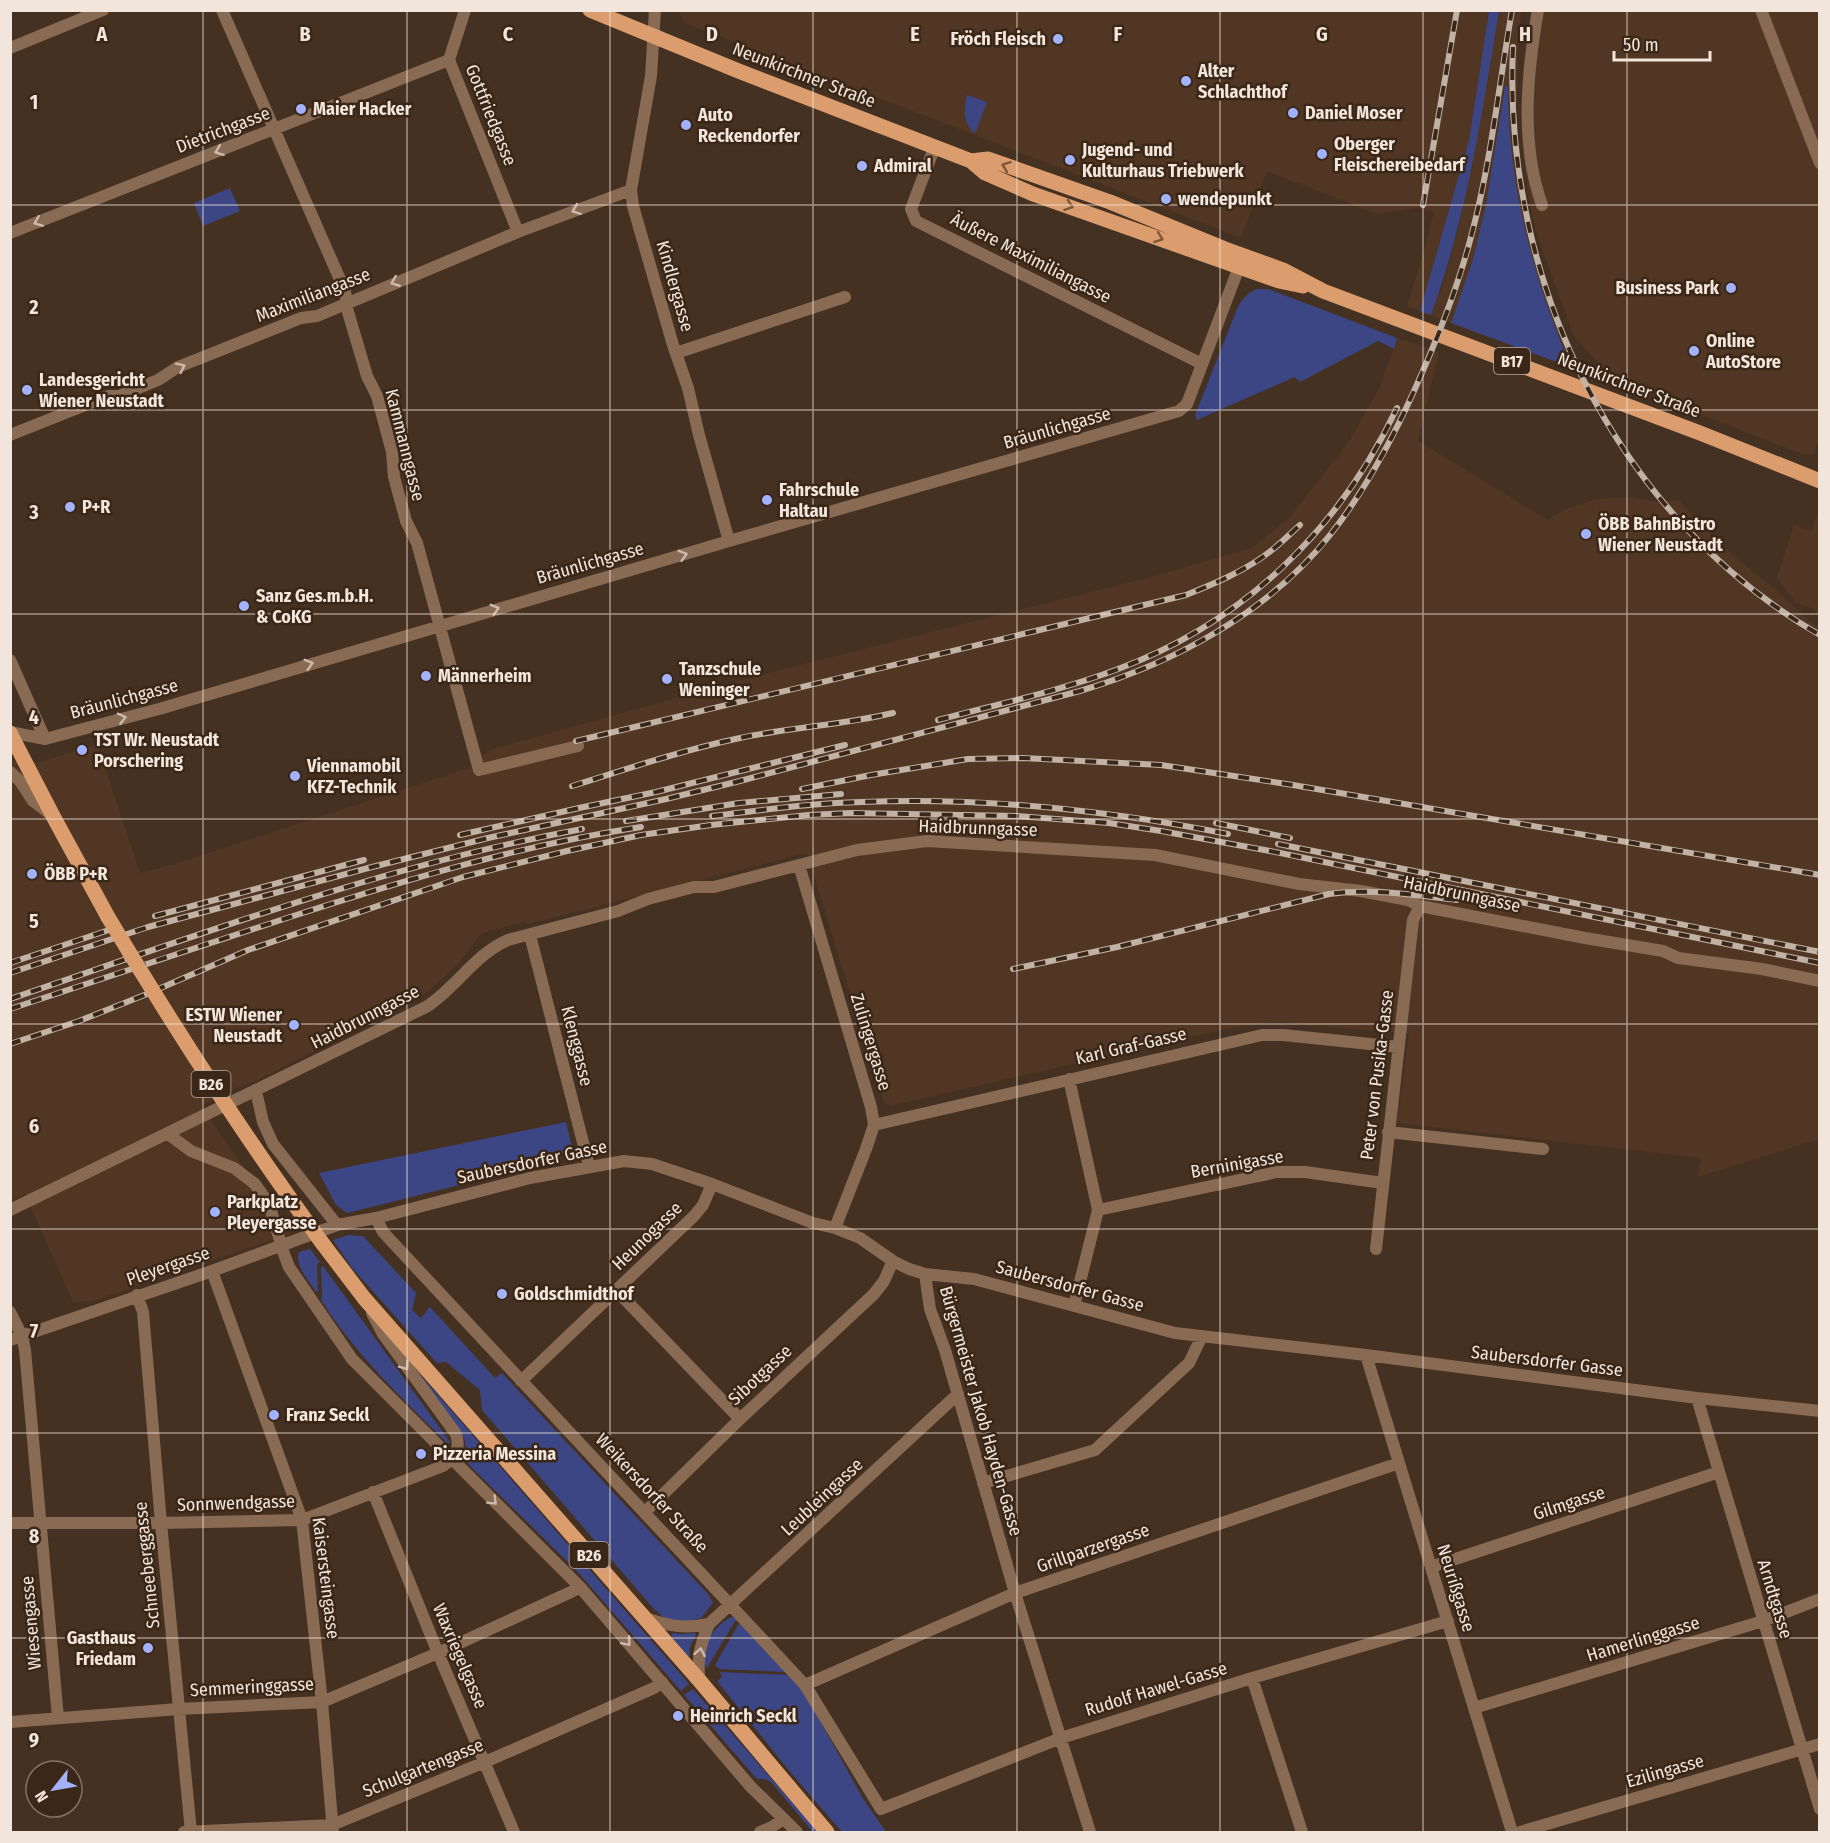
<svg xmlns="http://www.w3.org/2000/svg" width="1830" height="1843" font-family="'Fira Sans Condensed',sans-serif">
<style>
.built{fill:#513723}
.green{fill:#3c4684}
.lines{fill:none;stroke-linecap:round;stroke-linejoin:round}
.minor{stroke:#896b54;stroke-width:12}
.major{stroke:#dc9d6e;stroke-width:15}
.rail-casing{stroke:#c1b2a6;stroke-width:6}
.rail{stroke:#3a2717;stroke-width:4;stroke-dasharray:11;stroke-linecap:butt}
.major-bridge{stroke:#dc9d6e;stroke-width:15}
.oneway{stroke:#cdbaac}
.oneway2{stroke:#7b563a}
.grid{fill:none;stroke:#f2e5db;stroke-width:1.5;stroke-opacity:0.55}
.poi-dot{fill:#a2b2fd;stroke:#3a2717;stroke-width:2}
.labels{text-anchor:middle;stroke-width:5;stroke-linejoin:round;paint-order:stroke}
.shield{fill:#3a2717;stroke:#bbaca0;stroke-width:1.5}
.shield-label{font-size:16px;font-weight:bold;fill:#f2e5db}
.poi-label{font-size:18px;font-weight:bold;fill:#f2e5db;stroke:#3a2717;text-anchor:start}
.street-label{font-size:18px;fill:#f2e5db;stroke:#3a2717}
.grid-label{font-size:20px;text-anchor:middle;font-weight:bold;fill:#f2e5db;stroke:#3a2717;stroke-width:5;stroke-linejoin:round;paint-order:stroke}
</style>
<rect width="100%" height="100%" fill="#453121"/>
<path class="built" d="M678,11H1489L1469,140L1420,311L1407,306L1423,254L1434,212L1416,208L1377,214L1267,171L1241,238L685,23Z
M1499,11H1521L1518,49L1516,113L1524,190L1536,245L1553,299L1578,362L1570,364L1545,303L1528,247L1516,192L1510,139L1507,86H1505L1486,205L1473,259L1463,289L1451,323L1431,315L1443,284L1459,226L1482,110Z
M1531,11H1819L1820,438L1813,455L1802,454L1613,380L1574,336L1538,238L1531,208L1524,161L1521,105L1523,65Z
M1397,338L1439,352L1418,441L1548,520L1564,510L1596,499L1633,497L1656,502L1679,500L1711,536L1736,558L1771,586L1812,623L1819,627V1139L1698,1177L1701,1158L1397,1123L1409,1034L1279,1022L1234,1027L890,1106L884,1102L807,853L528,924L523,922L482,933L457,965L429,991L254,1082L243,1085L201,1106L290,1234L93,1301L73,1302L25,1194L11,1201V761L41,762L97,744L140,873L175,864L469,768L489,750L764,674L1155,576L1252,548L1290,517L1348,443L1380,387Z
M1819,509L1820,510L1819,617L1814,609L1796,603L1777,578L1794,525L1812,531Z"/>
<path class="green" d="M1489,11H1499C1482,113 1467,217 1431,315L1420,311L1469,140Z
M1505,86H1508C1508,183 1532,275 1570,364L1565,365L1451,323L1473,259L1486,205Z
M967,95L987,102L976,131L974,133C962,121 964,109 967,95Z
M230,188L240,211L203,226L194,203Z
M1257,289H1268L1397,338L1394,349L1378,341L1300,382L1295,377L1197,420L1195,415L1237,309C1242,299 1247,293 1257,289Z
M566,1122L572,1147L568,1152L528,1160L524,1169L347,1213L336,1205L319,1173Z
M348,1235L363,1236L416,1293L412,1310L421,1318L430,1307L495,1378L502,1373L708,1594L713,1603L701,1618L684,1622L673,1621L663,1617L653,1608L482,1410L480,1390L446,1362L437,1363L352,1268L333,1240Z
M310,1249L320,1262L317,1264L318,1291L316,1292C309,1281 294,1265 299,1252Z
M323,1266L450,1442L448,1444C403,1399 355,1354 321,1300L322,1296L321,1267Z
M410,1363L689,1684L681,1691L576,1570L469,1465C464,1455 468,1447 463,1436Z
M732,1617L737,1618L707,1668C695,1651 715,1624 732,1617Z
M741,1622L786,1672L719,1669L715,1665L738,1625Z
M672,1633L682,1634L695,1633L696,1635L690,1647L689,1658L679,1648L671,1635Z
M720,1672L789,1675L804,1692L862,1797L886,1832H842L791,1773L717,1681L722,1677Z
M693,1689L818,1832H813L771,1782L765,1779H757L684,1695Z"/>
<g class="lines">
<path class="minor" d="M222,10L345,291L348,312L367,376L377,396L392,452L394,477L406,521L417,543L479,770L578,746
M465,10L449,60L518,232
M655,10L651,76L631,190L633,206L673,345L688,388L699,435L729,541
M1538,10C1527,74 1520,143 1542,205
M1761,10L1820,163
M10,48L103,10
M935,146L911,209L916,221L1202,364
M10,233L449,60
M676,353L845,297
M10,435L108,396H119L158,380L178,367L301,318L317,316L518,232L631,190
M10,660L45,739
M10,732L45,739L159,709L729,541L1179,411L1187,404L1239,267
M10,772L20,781L33,801L53,816
M799,865L871,1107L874,1125L866,1149L835,1228
M530,935L589,1166
M1069,1079L1098,1210L1074,1306
M256,1091L263,1122L273,1144L337,1225
M874,1125L1262,1035H1283L1399,1047
M1388,1132L1543,1149
M168,1134L191,1151L234,1168L255,1184L269,1204L284,1254L289,1267L352,1359L580,1587L751,1787L797,1832
M10,1210L426,1007C456,988 475,954 508,940L618,911L648,899L694,887H714L857,850L927,841L1155,855L1299,884L1361,891L1408,900L1420,906L1585,938L1663,951L1678,958L1762,969L1820,981
M1098,1210L1277,1172H1305L1383,1183
M376,1218L383,1232L805,1685L881,1809L1061,1738L1252,1678L1448,1621
M1376,1249L1413,920L1420,906
M212,1271L302,1520L322,1702L333,1832
M925,1274L930,1309L945,1350L1015,1593L1090,1832
M617,1291L740,1419
M137,1295L143,1312L161,1523L191,1832
M10,1312L22,1336L25,1350L58,1718
M10,1340L212,1271L337,1225L376,1218L530,1178L624,1161L652,1164L712,1184L813,1223L835,1228L860,1238L893,1261L909,1269L925,1274L974,1279L1175,1333L1366,1355L1697,1398L1820,1411
M1366,1355L1512,1832
M521,1381L694,1216L703,1205L712,1184
M1697,1398L1820,1809
M983,1483L1095,1450L1189,1363L1202,1336
M373,1492L438,1653L514,1832
M645,1512L740,1419L874,1294L884,1281L893,1261
M10,1523H161L302,1520L443,1466C455,1457 461,1450 456,1434L383,1334L372,1313
M1431,1567L1719,1472
M645,1618C669,1626 684,1629 709,1624
M1252,1678L1302,1832
M699,1680C698,1655 699,1648 709,1624L958,1394
M805,1685L1015,1593L1399,1463
M1474,1708L1763,1621L1820,1599
M10,1722L179,1709L322,1702L438,1653L571,1592L580,1587
M184,1832L332,1825L485,1762L654,1688L662,1682
M760,1832L772,1827L783,1819
M1520,1832L1820,1744"/>
<path class="major" d="M590,10L741,72L971,161L985,173L1033,194L1279,281L1303,286
M971,161L988,159L1110,202L1225,249L1283,270L1323,291L1700,433L1820,481
M10,733L53,816L108,917
M323,1244L364,1298L699,1680L827,1832"/>
<defs>
<path id="rail" d="M1513,47C1502,279 1615,517 1820,635
M1423,205L1457,10
M938,720C998,704 1060,691 1118,669C1244,622 1339,530 1397,408
M576,741L1186,595C1216,583 1247,570 1272,550C1282,542 1291,533 1300,525
M572,786C627,769 683,750 740,738C791,727 843,725 893,713
M802,789L871,775L968,759L1023,758L1161,765L1293,785L1820,875
M712,816C762,810 811,803 862,802C985,797 1107,810 1228,834
M626,821L739,803L841,794
M1216,823L1290,838
M460,835L579,808L656,792L845,745
M1278,844L1820,952
M155,916L364,860
M10,963L112,929
M1013,969L1117,947L1329,894C1372,888 1414,895 1457,900
M10,973L148,927L372,867L488,838L666,799L736,782L1080,691C1174,663 1268,613 1330,535C1365,491 1391,442 1414,391C1437,340 1458,288 1472,233C1491,161 1499,85 1512,10
M10,999C198,935 386,865 582,829
M10,1009C104,978 197,947 290,917C405,880 521,845 641,827
M10,1044L79,1021L147,994L248,950L463,877L567,851L641,835L711,825L808,815L851,813L1017,816L1109,823L1161,831L1270,851L1820,963"/>
</defs>
<use href="#rail" class="rail-casing"/>
<use href="#rail" class="rail"/>
<path class="major-bridge" d="M108,917C175,1029 245,1138 323,1244"/>
</g>
<defs><path id="oneway-chevron" d="M-2-3.5L2.5 0L-2 3.5" fill="none" stroke-width="1.6" stroke-linecap="round" stroke-linejoin="round" transform="scale(1.5)"/></defs>
<g class="oneway">
<use href="#oneway-chevron" transform="translate(219 151) rotate(159)"/>
<use href="#oneway-chevron" transform="translate(576 210) rotate(159)"/>
<use href="#oneway-chevron" transform="translate(38 222) rotate(158)"/>
<use href="#oneway-chevron" transform="translate(395 282) rotate(158)"/>
<use href="#oneway-chevron" transform="translate(181 367) rotate(-26)"/>
<use href="#oneway-chevron" transform="translate(683 555) rotate(-16)"/>
<use href="#oneway-chevron" transform="translate(495 609) rotate(-16)"/>
<use href="#oneway-chevron" transform="translate(309 664) rotate(-17)"/>
<use href="#oneway-chevron" transform="translate(122 718) rotate(-14)"/>
<use href="#oneway-chevron" transform="translate(405 1366) rotate(54)"/>
<use href="#oneway-chevron" transform="translate(493 1501) rotate(45)"/>
<use href="#oneway-chevron" transform="translate(627 1642) rotate(49)"/>
<use href="#oneway-chevron" transform="translate(700 1652) rotate(-80)"/>
</g>
<g class="oneway2">
<use href="#oneway-chevron" transform="translate(1006 166) rotate(-159)"/>
<use href="#oneway-chevron" transform="translate(1069 206) rotate(19)"/>
<use href="#oneway-chevron" transform="translate(1159 238) rotate(20)"/>
</g>
<path class="grid" d="M203,10V1832M407,10V1832M610,10V1832M813,10V1832M1017,10V1832M1220,10V1832M1423,10V1832M1627,10V1832M10,205H1820M10,410H1820M10,614H1820M10,819H1820M10,1024H1820M10,1229H1820M10,1433H1820M10,1638H1820"/>
<g class="poi-dot">
<circle cx="1058" cy="39" r="6"/>
<circle cx="1186" cy="81" r="6"/>
<circle cx="301" cy="109" r="6"/>
<circle cx="1293" cy="113" r="6"/>
<circle cx="686" cy="125" r="6"/>
<circle cx="1322" cy="154" r="6"/>
<circle cx="1070" cy="160" r="6"/>
<circle cx="862" cy="166" r="6"/>
<circle cx="1166" cy="199" r="6"/>
<circle cx="1731" cy="288" r="6"/>
<circle cx="1694" cy="351" r="6"/>
<circle cx="27" cy="390" r="6"/>
<circle cx="767" cy="500" r="6"/>
<circle cx="70" cy="507" r="6"/>
<circle cx="1586" cy="534" r="6"/>
<circle cx="244" cy="606" r="6"/>
<circle cx="426" cy="676" r="6"/>
<circle cx="667" cy="679" r="6"/>
<circle cx="82" cy="750" r="6"/>
<circle cx="295" cy="776" r="6"/>
<circle cx="32" cy="874" r="6"/>
<circle cx="294" cy="1025" r="6"/>
<circle cx="215" cy="1212" r="6"/>
<circle cx="502" cy="1294" r="6"/>
<circle cx="274" cy="1415" r="6"/>
<circle cx="421" cy="1454" r="6"/>
<circle cx="148" cy="1648" r="6"/>
<circle cx="678" cy="1716" r="6"/>
</g>
<g class="labels">
<g class="shield">
<rect x="1494" y="348" width="36" height="26" rx="4.5"/>
<rect x="191.5" y="1071" width="39" height="26" rx="4.5"/>
<rect x="569.5" y="1542" width="39" height="26" rx="4.5"/>
</g>
<g class="shield-label">
<text x="1512" y="367">B17</text>
<text x="211" y="1090">B26</text>
<text x="589" y="1561">B26</text>
</g>
<g class="poi-label">
<text x="1046" y="45" text-anchor="end">Fröch Fleisch</text>
<text x="1198" y="77">Alter<tspan x="1198" dy="21">Schlachthof</tspan></text>
<text x="313" y="115">Maier Hacker</text>
<text x="1305" y="119">Daniel Moser</text>
<text x="698" y="121">Auto<tspan x="698" dy="21">Reckendorfer</tspan></text>
<text x="1334" y="150">Oberger<tspan x="1334" dy="21">Fleischereibedarf</tspan></text>
<text x="1082" y="156">Jugend- und<tspan x="1082" dy="21">Kulturhaus Triebwerk</tspan></text>
<text x="874" y="172">Admiral</text>
<text x="1178" y="205">wendepunkt</text>
<text x="1719" y="294" text-anchor="end">Business Park</text>
<text x="1706" y="347">Online<tspan x="1706" dy="21">AutoStore</tspan></text>
<text x="39" y="386">Landesgericht<tspan x="39" dy="21">Wiener Neustadt</tspan></text>
<text x="779" y="496">Fahrschule<tspan x="779" dy="21">Haltau</tspan></text>
<text x="82" y="513">P+R</text>
<text x="1598" y="530">ÖBB BahnBistro<tspan x="1598" dy="21">Wiener Neustadt</tspan></text>
<text x="256" y="602">Sanz Ges.m.b.H.<tspan x="256" dy="21">&amp; CoKG</tspan></text>
<text x="679" y="675">Tanzschule<tspan x="679" dy="21">Weninger</tspan></text>
<text x="438" y="682">Männerheim</text>
<text x="94" y="746">TST Wr. Neustadt<tspan x="94" dy="21">Porschering</tspan></text>
<text x="307" y="772">Viennamobil<tspan x="307" dy="21">KFZ-Technik</tspan></text>
<text x="44" y="880">ÖBB P+R</text>
<text x="282" y="1021" text-anchor="end">ESTW Wiener<tspan x="282" dy="21">Neustadt</tspan></text>
<text x="227" y="1208">Parkplatz<tspan x="227" dy="21">Pleyergasse</tspan></text>
<text x="514" y="1300">Goldschmidthof</text>
<text x="286" y="1421">Franz Seckl</text>
<text x="433" y="1460">Pizzeria Messina</text>
<text x="136" y="1644" text-anchor="end">Gasthaus<tspan x="136" dy="21">Friedam</tspan></text>
<text x="690" y="1722">Heinrich Seckl</text>
</g>
<g class="street-label">
<text transform="translate(804 75) rotate(21)" y="6">Neunkirchner Straße</text>
<text transform="translate(491 115) rotate(68)" y="6">Gottfriedgasse</text>
<text transform="translate(223 130) rotate(-21)" y="6">Dietrichgasse</text>
<text transform="translate(1031 258) rotate(27)" y="6">Äußere Maximiliangasse</text>
<text transform="translate(675 286) rotate(74)" y="6">Kindlergasse</text>
<text transform="translate(313 295) rotate(-21)" y="6">Maximiliangasse</text>
<text transform="translate(1629 385) rotate(21)" y="6">Neunkirchner Straße</text>
<text transform="translate(1057 428) rotate(-16)" y="6">Bräunlichgasse</text>
<text transform="translate(405 445) rotate(76)" y="6">Kammanngasse</text>
<text transform="translate(590 563) rotate(-16)" y="6">Bräunlichgasse</text>
<text transform="translate(124 699) rotate(-15)" y="6">Bräunlichgasse</text>
<text transform="translate(978 828) rotate(2)" y="6">Haidbrunngasse</text>
<text transform="translate(1462 894) rotate(12)" y="6">Haidbrunngasse</text>
<text transform="translate(365 1017) rotate(-27)" y="6">Haidbrunngasse</text>
<text transform="translate(871 1042) rotate(73)" y="6">Zulingergasse</text>
<text transform="translate(577 1046) rotate(76)" y="6">Klenggasse</text>
<text transform="translate(1131 1046) rotate(-13)" y="6">Karl Graf-Gasse</text>
<text transform="translate(1377 1075) rotate(-83)" y="6">Peter von Pusika-Gasse</text>
<text transform="translate(532 1162) rotate(-12)" y="6">Saubersdorfer Gasse</text>
<text transform="translate(1237 1164) rotate(-10)" y="6">Berninigasse</text>
<text transform="translate(647 1236) rotate(-44)" y="6">Heunogasse</text>
<text transform="translate(168 1266) rotate(-19)" y="6">Pleyergasse</text>
<text transform="translate(1070 1286) rotate(15)" y="6">Saubersdorfer Gasse</text>
<text transform="translate(1547 1361) rotate(7)" y="6">Saubersdorfer Gasse</text>
<text transform="translate(760 1375) rotate(-43)" y="6">Sibotgasse</text>
<text transform="translate(981 1411) rotate(74)" y="6">Bürgermeister Jakob Hayden-Gasse</text>
<text transform="translate(652 1493) rotate(47)" y="6">Weikersdorfer Straße</text>
<text transform="translate(822 1497) rotate(-43)" y="6">Leubleingasse</text>
<text transform="translate(236 1503) rotate(-2)" y="6">Sonnwendgasse</text>
<text transform="translate(1569 1503) rotate(-18)" y="6">Gilmgasse</text>
<text transform="translate(1093 1548) rotate(-19)" y="6">Grillparzergasse</text>
<text transform="translate(147 1565) rotate(-96)" y="6">Schneeberggasse</text>
<text transform="translate(326 1578) rotate(83)" y="6">Kaisersteingasse</text>
<text transform="translate(1456 1588) rotate(73)" y="6">Neurißgasse</text>
<text transform="translate(1775 1599) rotate(73)" y="6">Arndtgasse</text>
<text transform="translate(31 1623) rotate(-95)" y="6">Wiesengasse</text>
<text transform="translate(1643 1639) rotate(-17)" y="6">Hamerlinggasse</text>
<text transform="translate(460 1656) rotate(67)" y="6">Waxriegelgasse</text>
<text transform="translate(252 1687) rotate(-3)" y="6">Semmeringgasse</text>
<text transform="translate(1156 1689) rotate(-17)" y="6">Rudolf Hawel-Gasse</text>
<text transform="translate(423 1768) rotate(-22)" y="6">Schulgartengasse</text>
<text transform="translate(1665 1771) rotate(-16)" y="6">Ezilingasse</text>
</g>
</g>
<g class="grid-label">
<text x="102" y="41">A</text>
<text x="305" y="41">B</text>
<text x="508" y="41">C</text>
<text x="712" y="41">D</text>
<text x="915" y="41">E</text>
<text x="1118" y="41">F</text>
<text x="1322" y="41">G</text>
<text x="1525" y="41">H</text>
<text x="34" y="109">1</text>
<text x="34" y="314">2</text>
<text x="34" y="519">3</text>
<text x="34" y="724">4</text>
<text x="34" y="928">5</text>
<text x="34" y="1133">6</text>
<text x="34" y="1338">7</text>
<text x="34" y="1543">8</text>
<text x="34" y="1747">9</text>
</g>
<rect width="1830" height="1843" fill="none" stroke="#f2e5db" stroke-width="24"/>
<g transform="translate(54 1789) rotate(239)"><circle r="28" fill="#3a2717" stroke="#847365" stroke-width="1.5"/>
<path d="M0-4.5L10 22L0 15L-10 22Z" fill="#a2b2fd"/>
<text y="-9" font-size="16" font-weight="bold" text-anchor="middle" fill="#f2e5db">N</text>
</g>
<path d="M1614 51v9h96v-9" fill="none" stroke="#f2e5db" stroke-width="3"/>
<text x="1623" y="51" font-size="18" fill="#f2e5db" stroke="#3a2717" stroke-width="4.5" paint-order="stroke">50 m</text>
</svg>
